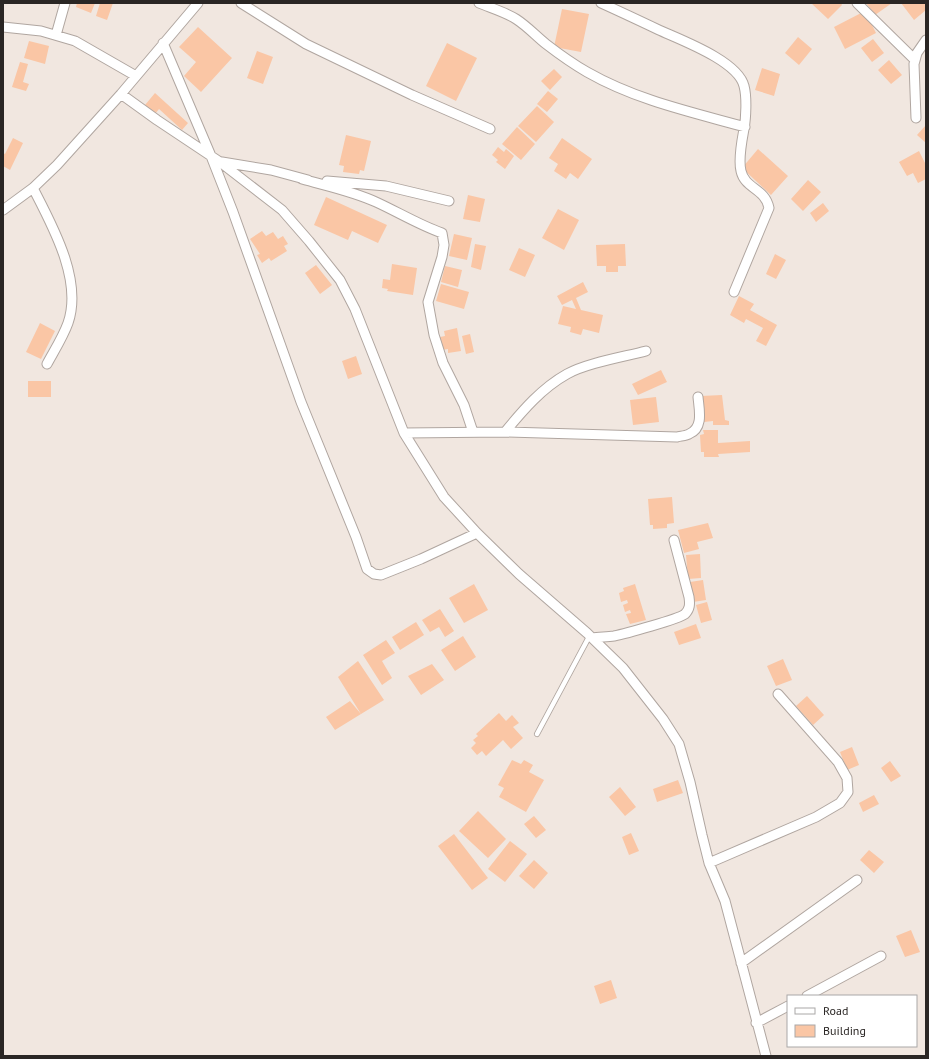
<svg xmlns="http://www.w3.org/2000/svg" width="929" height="1059" font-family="'PT Sans',sans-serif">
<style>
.building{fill:#fac6a5}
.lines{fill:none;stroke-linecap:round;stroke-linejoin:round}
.service-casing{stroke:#b0a6a0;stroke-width:6}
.minor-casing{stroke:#b0a6a0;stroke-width:11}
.service{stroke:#fff;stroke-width:4.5}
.minor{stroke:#fff;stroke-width:9}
</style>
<rect width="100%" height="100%" fill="#f1e7e0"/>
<path class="building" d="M77,3H95L91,13L76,7Z
M100,3H113L107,20L96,16Z
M811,3H841L842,5L828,19Z
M866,3H892L875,15Z
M901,3H926V10L914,20Z
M562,9L589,14L581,52L554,47Z
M865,11L876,33L845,49L834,27Z
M198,27L232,58L201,92L184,76L196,62L179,47Z
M798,37L812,49L799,65L785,53Z
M873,39L884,53L872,62L861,48Z
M29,41L49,46L45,64L24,58Z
M447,43L477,58L456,101L426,86Z
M257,51L273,57L263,84L247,78Z
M889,60L902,75L891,84L878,70Z
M20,62L28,64L23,82L29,84L26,91L12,87Z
M762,68L780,74L774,96L755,90Z
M554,69L562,77L550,90L541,81Z
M548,91L558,99L547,112L537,104Z
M155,93L188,123L182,130L159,109L155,114L145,105Z
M537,106L554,122L536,142L518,126Z
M926,125V143L917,135Z
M517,127L535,144L521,160L502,144Z
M346,135L371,141L364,171L360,170L359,174L343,172L344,166L339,165Z
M13,138L23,143L10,170L3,166V153L5,154Z
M562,138L592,159L578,179L570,173L566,179L554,171L558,164L549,158Z
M498,147L504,152L506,149L514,156L505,169L496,162L498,160L492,155Z
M758,149L788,176L771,195L742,168Z
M919,151L926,165V179L918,183L913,173L907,176L899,162Z
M808,180L821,192L803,211L791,199Z
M468,195L485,199L480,222L463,219Z
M326,197L387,225L378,243L352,231L348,240L314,225Z
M823,203L829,211L816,222L810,213Z
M558,209L579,220L564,250L542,238Z
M262,231L266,236L273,232L278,239L283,236L288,244L284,246L287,251L271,261L269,258L262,263L257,255L260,254L250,239Z
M454,234L472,238L467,260L449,256Z
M475,244L486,246L481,270L471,267Z
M625,244L626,266H618V272H606V266H597L596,245Z
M519,248L535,255L525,277L509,270Z
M775,254L786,260L776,279L766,274Z
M392,264L417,268L413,295L387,291L388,289L382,288L383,279L390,280Z
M316,265L332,285L320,294L305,273Z
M445,266L462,270L458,287L441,282Z
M583,282L588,292L576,298L581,310L603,315L599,333L583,329L581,335L570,332L571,327L558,324L563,306L576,309L572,300L562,305L557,296Z
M441,284L469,292L464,309L436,301Z
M739,296L754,304L750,310L777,325L766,346L756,341L763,328L746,319L744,323L730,315Z
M40,323L55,331L41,359L26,352Z
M457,328L461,351L448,353V349L442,350L440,337L445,336L444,331Z
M470,334L474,352L466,354L462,336Z
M356,356L362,374L348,379L342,361Z
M661,370L667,382L638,395L632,384Z
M28,381H51V397H28Z
M722,395L725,420L729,421V425H713V421L704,422L701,396Z
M656,397L659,422L633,425L630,400Z
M703,430H718V443L750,441V452L718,454L719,457H704V452H701L700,435L704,434Z
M672,497L674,523L667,524V528L653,529V525H650L648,499Z
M708,523L713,538L697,542L699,549L684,553L678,530Z
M700,554L701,578L688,579L686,555Z
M703,580L706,600L693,602L690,582Z
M474,584L488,610L464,623L449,598Z
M635,584L646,620L630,624L626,614L631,613L630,610L625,612L623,605L628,603L627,600L621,602L619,593L624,591L623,588Z
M707,602L712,620L701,623L696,605Z
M440,609L454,631L445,637L439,627L430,632L422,620Z
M416,622L424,635L400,650L392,637Z
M696,624L701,638L679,645L674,632Z
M463,636L476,657L455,671L441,650Z
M386,640L395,653L382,661L392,678L382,685L363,655Z
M783,659L792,680L776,686L767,666Z
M358,661L384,700L361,714L338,677Z
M432,664L444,680L421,695L408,676Z
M807,696L824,715L813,725L796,706Z
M350,701L361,714L335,730L326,717Z
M499,713L506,721L512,715L519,723L513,727L523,738L511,749L503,740L486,756L482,751L477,755L471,748L476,743L473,740L478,736L476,734Z
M852,747L859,765L847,770L840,752Z
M512,760L521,764L524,760L533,765L529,772L544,780L526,812L499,797L504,788L498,785Z
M890,761L901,776L891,782L881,768Z
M678,780L683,793L657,802L653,789Z
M620,787L636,807L625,816L609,797Z
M874,795L879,804L863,812L859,803Z
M478,811L506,839L488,858L459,831Z
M534,816L546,830L536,838L524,824Z
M631,833L639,851L629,855L622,837Z
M454,834L488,878L472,890L438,846Z
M510,841L527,854L505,882L488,869Z
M869,850L884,862L874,873L860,860Z
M534,860L548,873L534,889L519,876Z
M911,930L920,952L905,957L896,936Z
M611,980L617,998L600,1004L594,986Z"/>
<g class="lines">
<defs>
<path id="service" d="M537,734L590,635"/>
<path id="minor" d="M241,3L306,44L412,95L490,129
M479,3C491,8 505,12 516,19C527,26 536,36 546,44C559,54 573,64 587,72C636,100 691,112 745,127
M601,3C621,12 640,21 659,30C681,40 738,61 744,86C747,97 746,118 744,129C742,140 738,159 741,171C745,189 765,188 769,208L734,292
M857,3L915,60
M3,27L41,31L75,41L136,76
M56,35L65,3
M163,43L211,156L233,212L301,402L356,537L367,569L374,574L381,575L421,559L477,533
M121,94L157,120L220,162L282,210L309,241L340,280L355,309L404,433L444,497L477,533L519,574L587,633L623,668L663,719L679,744L690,782L702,835L709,863L725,901L766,1056
M916,118L914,64L917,53L926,40
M222,162L271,170L308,180
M302,179C327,186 352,191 376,202C398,212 419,225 442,233L444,245L442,257L428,302L434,335L443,363L464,405L473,432
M327,181L386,186L449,201
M33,188C52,225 83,280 68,323C63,337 54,351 47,364
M3,210L33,188L57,165L121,94L198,3
M505,432C523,410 542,388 567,374C587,363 623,357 646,351
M404,433L505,432L677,437C680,436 686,436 689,434C704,428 699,409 698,397
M592,638C599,637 607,637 614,636C624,634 679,619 685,614C690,609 690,604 689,597L674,540
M709,863L816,817L840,803L848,792L847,778L838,762L778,694
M741,963L857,880
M807,996L881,956
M756,1023L788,1006"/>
</defs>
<use href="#service" class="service-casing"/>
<use href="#minor" class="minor-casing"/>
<use href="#service" class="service"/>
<use href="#minor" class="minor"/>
</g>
<rect width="929" height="1059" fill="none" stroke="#2a2624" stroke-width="8"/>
<rect x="787" y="995" width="130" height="52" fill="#ffffff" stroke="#aaa8a7"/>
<rect x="795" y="1008" width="20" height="6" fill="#ffffff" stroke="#aaa8a7"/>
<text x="823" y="1015" font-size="12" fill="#2a2624">Road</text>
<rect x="795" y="1025" width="20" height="12" fill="#fac6a5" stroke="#aaa8a7"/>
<text x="823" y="1035" font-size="12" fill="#2a2624">Building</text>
</svg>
